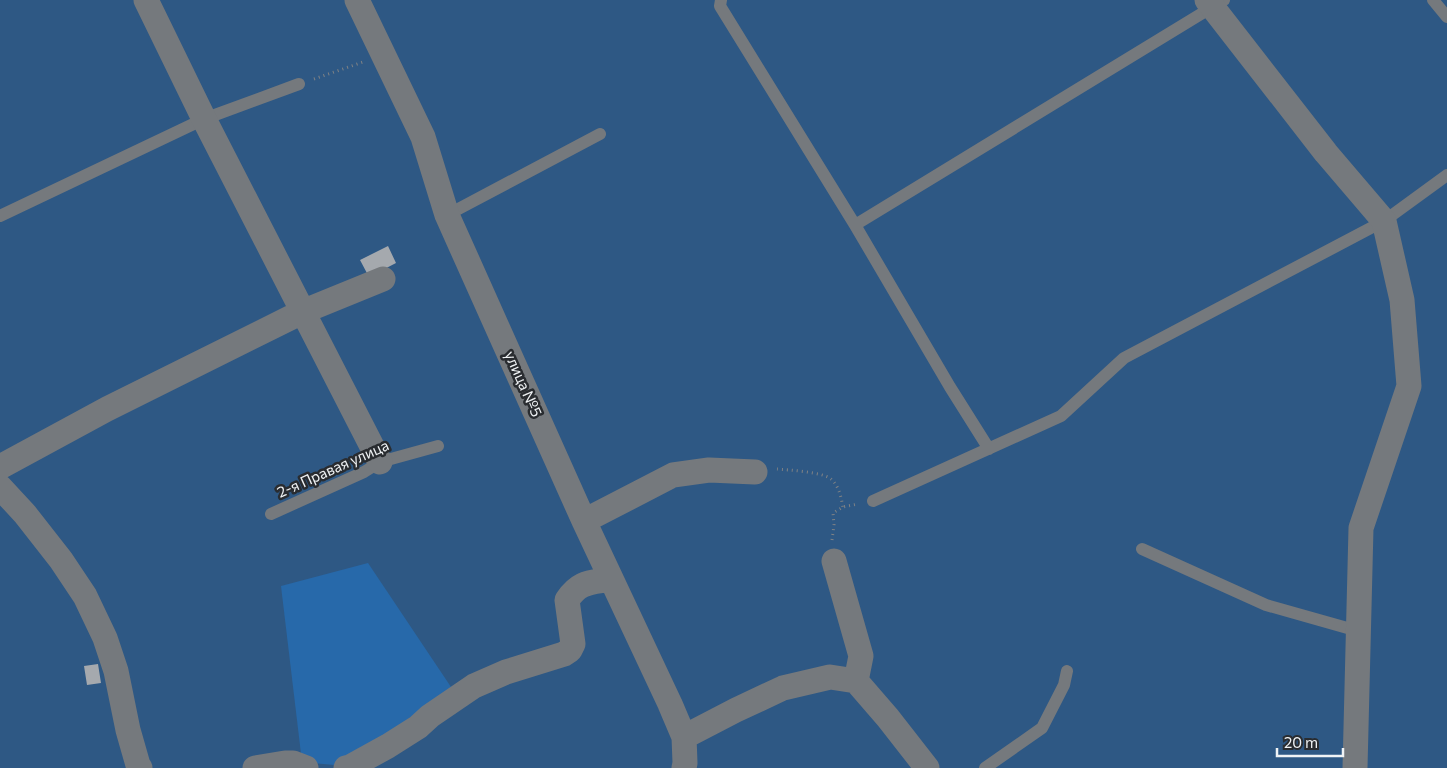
<svg xmlns="http://www.w3.org/2000/svg" width="1447" height="768" font-family="Commissioner,sans-serif">
<style>
.green{fill:#2e5884}
.forest{fill:#2769aa}
.building{fill:#a5a9ae}
.lines{fill:none;stroke-linecap:round;stroke-linejoin:round}
.path{stroke:#7f8285;stroke-width:3;stroke-dasharray:1 4;stroke-linecap:butt}
.service{stroke:#75797d;stroke-width:12}
.minor{stroke:#75797d;stroke-width:25}
.labels{text-anchor:middle;stroke-width:5;stroke-linejoin:round;paint-order:stroke}
.street-label{font-size:15px;fill:#f0f3f5;stroke:#292c30}
</style>
<rect width="100%" height="100%" fill="#292c30"/>
<path class="green" d="M0,0H1447V768H0Z"/>
<path class="forest" d="M368,563L451,687L365,751L334,765L302,762L281,586Z"/>
<path class="building" d="M388,246L396,263L369,277L360,260Z
M98,664L101,683L87,685L84,666Z"/>
<g class="lines">
<path class="path" d="M314,79L363,62
M777,469C788,470 823,472 831,479C839,486 841,497 843,507
M832,540L834,525L833,513L843,507L858,504"/>
<path class="service" d="M721,0L720,6L855,225L950,387L989,449
M1433,0L1447,17
M447,215L600,134
M0,216L204,119L299,84
M855,225L1224,0
M873,501L1061,416L1124,358L1384,221L1447,175
M271,514L364,472L380,462L438,446
M1142,549L1266,605L1358,631
M985,768L1042,728L1064,685L1067,671"/>
<path class="minor" d="M146,0L204,119L380,462
M357,0L423,137L447,215L584,521L670,704L684,737L685,763L684,768
M1207,0L1326,153L1384,221L1402,300L1409,386L1361,528L1355,768
M0,467L107,409L302,312L383,279
M0,487L25,514L61,560L85,596L105,638L116,671L128,730L138,765L140,768
M584,521L673,475L709,470L755,472
M834,561L861,656L856,681
M684,737L736,710L783,688L830,677L856,681L888,718L927,768
M255,768L285,763H293L306,768
M346,768L350,767L388,746L418,727L430,716L474,686L506,672L564,654L570,650L573,644L567,600C580,581 590,583 611,579"/>
</g>
<g class="labels">
<g class="street-label">
<text transform="translate(523 384) rotate(66)" y="5">улица №5</text>
<text transform="translate(333 469) rotate(-24)" y="5">2-я Правая улица</text>
</g>
</g>
<path d="M1277 748v8h66v-8" fill="none" stroke="#f0f3f5" stroke-width="2.5"/>
<text x="1284" y="748" font-size="15" fill="#f0f3f5" stroke="#292c30" stroke-width="4" paint-order="stroke">20 m</text>
</svg>
